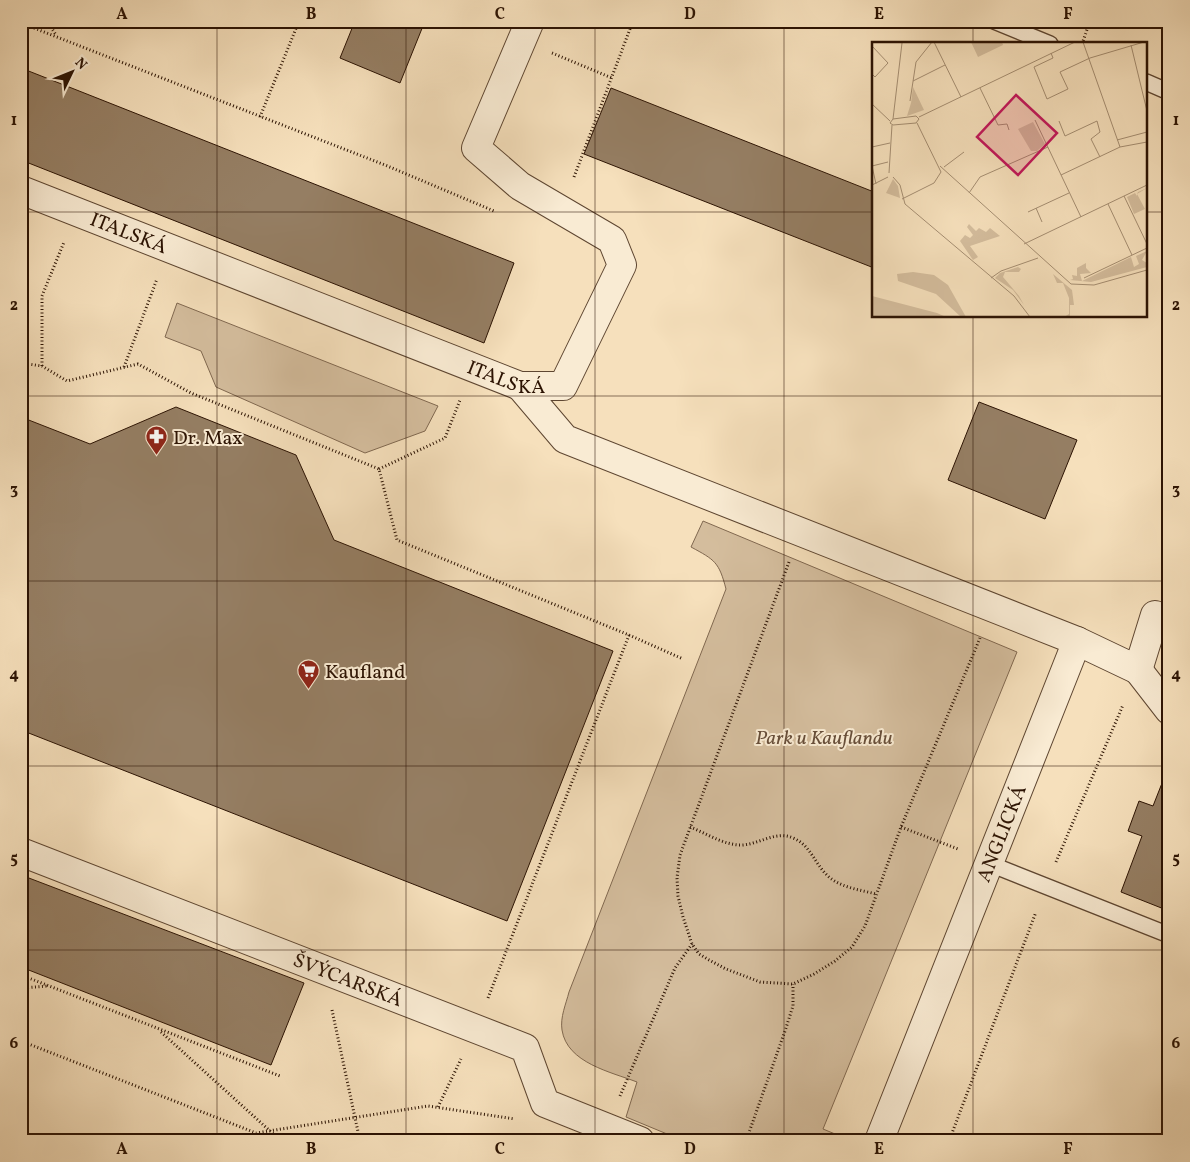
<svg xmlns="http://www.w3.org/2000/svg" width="1190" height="1162" font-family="Vollkorn,serif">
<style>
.green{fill:#d4bd9d;stroke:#806850}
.building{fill:#957e63;stroke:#2c1303}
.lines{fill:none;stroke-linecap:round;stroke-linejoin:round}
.lane-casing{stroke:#5e4631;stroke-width:18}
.street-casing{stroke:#5e4631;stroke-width:30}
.path{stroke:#2c1303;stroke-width:3;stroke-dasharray:1 2.5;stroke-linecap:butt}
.lane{stroke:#f9ebd3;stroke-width:15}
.street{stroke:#f9ebd3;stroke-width:28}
.grid{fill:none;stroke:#2c1303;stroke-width:1;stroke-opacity:0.55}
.labels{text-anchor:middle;stroke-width:4;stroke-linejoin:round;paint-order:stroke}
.street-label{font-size:20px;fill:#2c1303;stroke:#f9ebd3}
.poi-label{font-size:20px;fill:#2c1303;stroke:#f9ebd3;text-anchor:start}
.park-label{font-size:20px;font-style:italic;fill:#674e39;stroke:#f9ebd3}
.inset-road{fill:none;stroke:#a58e72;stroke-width:1}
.view{fill:#c2185b;fill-opacity:0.15;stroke:#c2185b;stroke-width:2.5}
.inset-edge{fill:none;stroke:#2c1303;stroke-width:2.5}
.neatline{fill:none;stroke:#2c1303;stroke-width:2}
.grid-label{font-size:16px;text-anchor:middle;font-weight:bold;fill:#2c1303}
</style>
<rect width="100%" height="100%" fill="#f6e0bc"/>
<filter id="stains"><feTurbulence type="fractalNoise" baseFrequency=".004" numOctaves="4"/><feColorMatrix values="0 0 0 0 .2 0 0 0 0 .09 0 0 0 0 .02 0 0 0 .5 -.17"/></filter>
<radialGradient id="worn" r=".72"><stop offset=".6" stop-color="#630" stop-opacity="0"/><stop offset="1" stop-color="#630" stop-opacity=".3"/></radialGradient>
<path class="green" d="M177,303L438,406L425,431L365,453L216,387L201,351L165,337Z
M703,521L1017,652L823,1129L852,1141H684L626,1117L637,1082C611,1072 567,1063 562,1030C560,1017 566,1004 569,992L726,589C719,562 715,560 691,547Z"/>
<path class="building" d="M355,21H425L400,83L340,58Z
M21,68L514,263L484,343L21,160Z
M611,88L874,192V268L584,154Z
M979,402L1077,440L1045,519L948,480Z
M176,407L296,455L334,540L613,651L507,921L21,730V417L90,444Z
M1166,773L1169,774V911L1121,892L1142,836L1128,831L1139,801L1153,806Z
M21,875L304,983L271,1065L21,967Z"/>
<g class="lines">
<defs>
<path id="lane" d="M994,21L1050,44
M1146,82L1169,92
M990,864L1169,935"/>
<g id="street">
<path id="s1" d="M21,190L520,386H563L622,265L612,240L520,186L476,148L530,21"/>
<path d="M520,386L565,439L1077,641L1138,670L1155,615"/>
<path d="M1138,670L1169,710"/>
<path id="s2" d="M21,852L525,1048L545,1103L640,1141"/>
<path id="s3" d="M879,1141L1077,641"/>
</g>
</defs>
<use href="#lane" class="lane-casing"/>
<use href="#street" class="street-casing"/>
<path class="path" d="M47,21L56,35
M21,23L385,165L494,211
M1082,44L1090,21
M552,53L612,78
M260,117L299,21
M574,177L633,21
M21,363L42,366L67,381L138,364L191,393L379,469L397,540L629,635L683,659
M42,366V296L64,242
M124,367L157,279
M379,469L445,438L460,400
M789,562L680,855L677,878L678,896L683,917L692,944L699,954L709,960L726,969L760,982L793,984L814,974L835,961L852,947L865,926L901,827L980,638
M690,827C706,833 723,845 741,845C758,845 776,830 793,838C811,845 815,865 829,877C842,888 861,890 876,894
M901,827L958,849
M1056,862L1123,705
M21,975L280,1076
M21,988L48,986
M488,998L629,635
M332,1010L360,1141
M161,1032L281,1141
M21,1041L256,1133L428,1106L515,1119
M21,1046L30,1045
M620,1096L675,968L692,944
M438,1107L461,1059
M253,1141L256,1133
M746,1141L785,1031L793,1006V984
M949,1141L1036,912"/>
<use href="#lane" class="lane"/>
<use href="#street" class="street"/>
</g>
<path class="grid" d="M217,21V1141M406,21V1141M595,21V1141M784,21V1141M973,21V44M21,212H874M1146,212H1169M973,316V1141M21,396H1169M21,581H1169M21,766H1169M21,950H1169"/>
<defs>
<symbol id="pharmacy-pin" viewBox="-11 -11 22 30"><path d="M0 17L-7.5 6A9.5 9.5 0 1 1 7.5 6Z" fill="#8f2418" stroke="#f9ebd3"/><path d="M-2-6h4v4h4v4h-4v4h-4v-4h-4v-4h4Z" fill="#fff"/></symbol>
<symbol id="supermarket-pin" viewBox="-11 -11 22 30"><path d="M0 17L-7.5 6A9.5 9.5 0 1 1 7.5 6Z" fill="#8f2418" stroke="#f9ebd3"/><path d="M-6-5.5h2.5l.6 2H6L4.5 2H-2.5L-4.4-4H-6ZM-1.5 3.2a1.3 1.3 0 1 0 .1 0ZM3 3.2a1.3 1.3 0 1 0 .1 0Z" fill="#fff"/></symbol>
</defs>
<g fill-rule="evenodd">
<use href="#pharmacy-pin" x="144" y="424" width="25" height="34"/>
<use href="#supermarket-pin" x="296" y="658" width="25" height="34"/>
</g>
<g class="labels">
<g class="street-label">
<text dy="7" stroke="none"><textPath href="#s1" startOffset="116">ITALSKÁ</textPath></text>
<text dy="7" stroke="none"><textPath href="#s1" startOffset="521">ITALSKÁ</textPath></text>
<text dy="7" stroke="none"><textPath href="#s3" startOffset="331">ANGLICKÁ</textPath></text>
<text dy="7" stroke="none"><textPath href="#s2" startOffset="351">ŠVÝCARSKÁ</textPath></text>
</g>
<g class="poi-label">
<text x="173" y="444">Dr. Max</text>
<text x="325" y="678">Kaufland</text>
</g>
<g class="park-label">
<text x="824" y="744">Park u Kauflandu</text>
</g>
</g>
<g transform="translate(872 42)">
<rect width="275" height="275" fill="#f6e0bc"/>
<path d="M99,0H130L131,3L106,15ZM41,45L52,68L35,74L39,61ZM161,80L173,102L165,109H159L146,87ZM21,137L26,144L28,156L14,151ZM275,146L265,152L273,167L262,172L255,155L263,151L265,154V152L266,150ZM97,182L104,189L107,186L114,190L118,186L128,194L98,204L106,215L101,218L88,199L93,193L98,196L101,193L95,185ZM275,209L270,218L275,221V225L219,240L198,238L201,237L200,233L205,234V226L214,221V226L219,231L208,232L210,239L259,215L262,225L267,222L264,214ZM146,225L149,227L147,230H133L131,235L147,254L152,263L141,248L123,236L128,231ZM41,230L62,233L76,243L94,275H89L64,252L26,239L25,232ZM181,232L200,248L202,263H198V275H192L197,272V256L191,241H185ZM0,254L65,271L74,275H0Z" fill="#d4bd9d"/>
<path class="inset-road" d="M62,0L89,55M211,0L248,105M259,3L275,69M0,4L16,21M179,11L181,16L162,25L175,57L196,47L188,30L218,16L272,0M0,32L3,35L16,21M41,39L73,23M108,46L126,83L135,82L137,88M38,59L44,20L60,0M0,62L18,79M44,74L47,77L44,81L21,83L18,81L21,77ZM47,75L203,0M21,77L30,1M163,78L209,175M187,79L193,94L225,79L228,90L219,97L228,115M245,98L275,90M0,105L18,101M0,124L4,142M0,124L16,120M68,124L199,242L222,243L275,228M72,125L92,110M17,131L20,83M189,133L248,105L275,100M21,135L28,143L33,162L142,254L158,275M0,143L16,135M97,151L108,135L176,105M252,154L275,202M30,157L62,141L69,130L45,81M236,162L260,213M164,166L170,180M156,170L197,151M152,202L275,143M119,236L129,229L166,216M212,236L275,206"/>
<path class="view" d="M144,53L185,91L146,133L105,95Z"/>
<rect width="275" height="275" class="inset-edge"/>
</g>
<rect width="1190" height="1162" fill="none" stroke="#f6e0bc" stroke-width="55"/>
<g transform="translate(72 72) rotate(47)" stroke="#f9ebd3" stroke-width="4" paint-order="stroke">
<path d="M0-4L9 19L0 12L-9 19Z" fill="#2c1303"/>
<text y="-8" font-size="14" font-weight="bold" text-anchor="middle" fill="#2c1303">N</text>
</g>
<rect x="28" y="28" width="1134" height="1106" class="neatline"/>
<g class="grid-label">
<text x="122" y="19">A</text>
<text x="311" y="19">B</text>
<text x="500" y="19">C</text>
<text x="690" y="19">D</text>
<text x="879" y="19">E</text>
<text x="1068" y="19">F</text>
<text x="14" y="125">1</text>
<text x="1176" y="125">1</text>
<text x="14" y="310">2</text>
<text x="1176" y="310">2</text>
<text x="14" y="494">3</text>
<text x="1176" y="494">3</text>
<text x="14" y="679">4</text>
<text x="1176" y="679">4</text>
<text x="14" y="863">5</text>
<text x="1176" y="863">5</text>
<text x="14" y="1048">6</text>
<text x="1176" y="1048">6</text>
<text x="122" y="1154">A</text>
<text x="311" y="1154">B</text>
<text x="500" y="1154">C</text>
<text x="690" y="1154">D</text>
<text x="879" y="1154">E</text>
<text x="1068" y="1154">F</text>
</g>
<rect width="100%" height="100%" filter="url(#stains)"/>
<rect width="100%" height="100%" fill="url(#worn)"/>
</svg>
